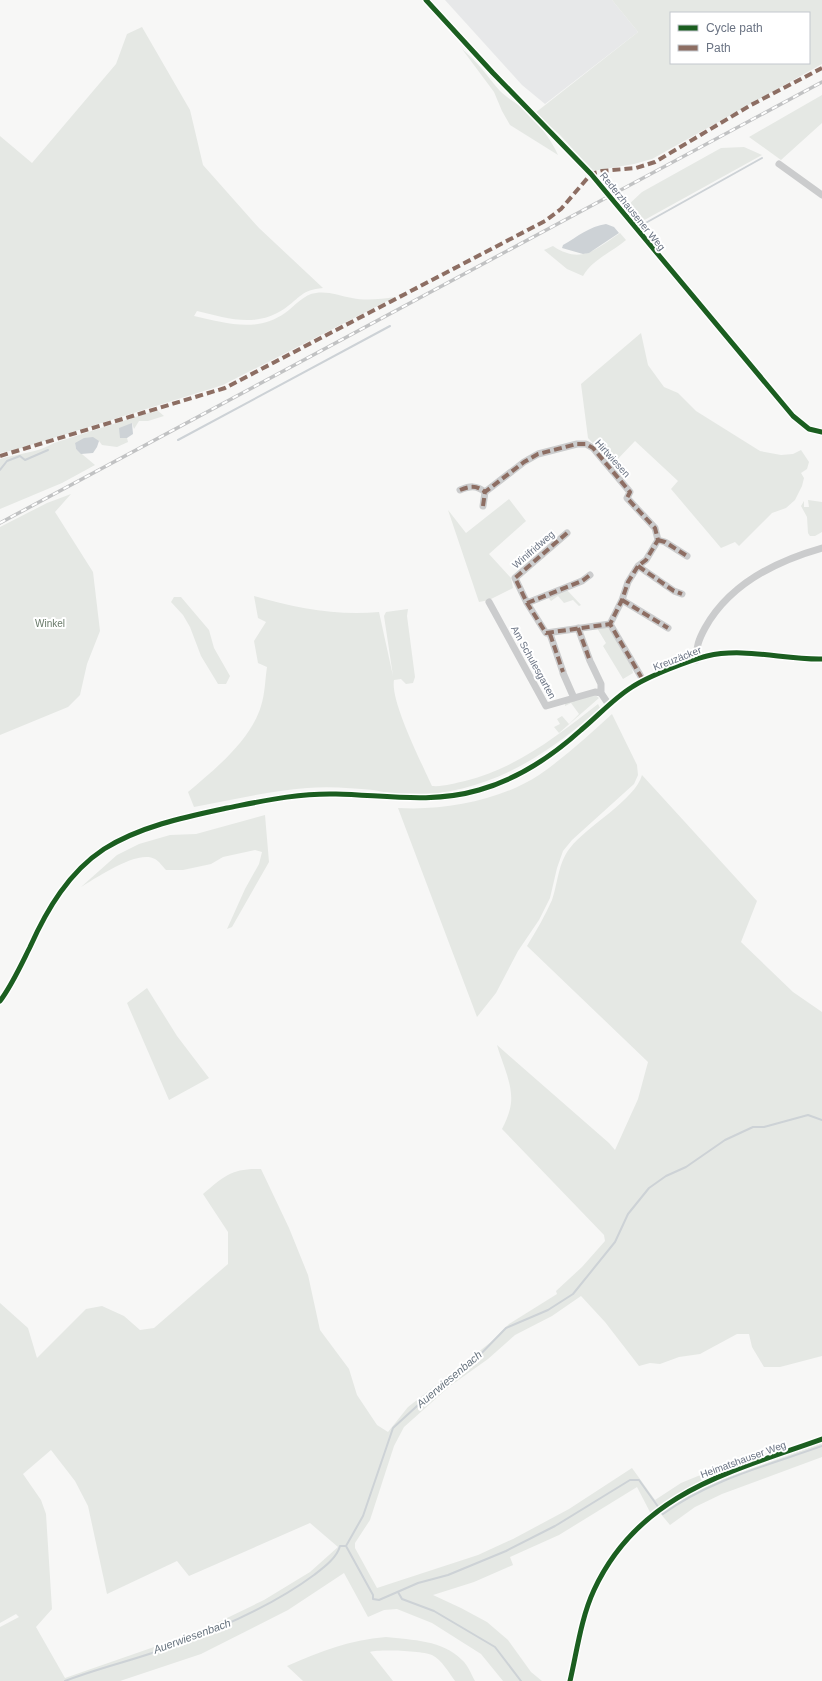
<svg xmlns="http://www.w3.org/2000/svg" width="822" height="1681" font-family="Helvetica,sans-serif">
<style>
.built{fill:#e7e8e9}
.green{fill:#e5e8e4;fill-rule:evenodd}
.water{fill:#cdd2d6}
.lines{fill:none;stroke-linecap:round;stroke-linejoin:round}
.stream{stroke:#cdd2d6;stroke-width:2}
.minor{stroke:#cbcccd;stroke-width:7}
.rail-casing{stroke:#c1c2c3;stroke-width:3.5}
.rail{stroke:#fff;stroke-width:2;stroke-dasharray:6;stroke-linecap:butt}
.quiet{stroke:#8d6e63;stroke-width:4;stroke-dasharray:8 4;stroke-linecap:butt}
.cycleway-casing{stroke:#fff;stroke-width:8}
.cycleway{stroke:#1b5e20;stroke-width:5}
.labels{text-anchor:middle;stroke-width:4;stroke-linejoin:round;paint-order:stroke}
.street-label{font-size:10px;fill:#6a7383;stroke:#fff}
.park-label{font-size:10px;fill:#697a69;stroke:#fff}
.water-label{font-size:11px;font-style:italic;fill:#67737e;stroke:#fff}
</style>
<rect width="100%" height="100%" fill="#f7f7f6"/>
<path class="built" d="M445,0H612L638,32L545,104L522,85Z"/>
<path class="green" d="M612,0H822V64L652,159L634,164L593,171L560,135L535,113L638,32ZM671,13H809V63H671Z
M142,27L190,110L203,165L259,228L323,288C301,290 300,298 284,309C256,328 226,318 197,311L194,316C225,323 257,333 285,313C295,306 304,294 316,293C328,291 340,296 352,298C366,301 381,299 395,297L223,385L15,450L0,453V136L32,163L116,64L127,34Z
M462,49C478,62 487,76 500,91C507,98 515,102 522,108C537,121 550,137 558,155L510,125L502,111L494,92Z
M822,95V123L781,160L749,137Z
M744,147L762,155L639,223L626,207L642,192L721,148Z
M620,233L626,240C612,252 592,260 583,276L567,269L544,250L553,246C581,265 596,249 620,233Z
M641,333L648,365L664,387L678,393L696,411L760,451L781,455L793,454L801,450L809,462L807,469L801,473L804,478L802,486L795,500L786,508L772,513L739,546L735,542L721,548L671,489L678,481L635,441L613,464L588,438L581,384Z
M157,410L164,416L148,421H139L134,429L132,423L120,438H127L128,442L117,447L102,445L99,441L75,443L76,449L95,465L62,483L0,509V459C19,453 37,453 54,443Z
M71,494L55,512L93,572L100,631L87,664L80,695L68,707L0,735V527L47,503Z
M509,499L526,521L489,554L511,578L513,588L489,600L479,602L448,510L466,533Z
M808,500L822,502V532L815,536H810L808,533L807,517L801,506L804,501V507H809Z
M566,589L581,605L579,606L573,600L564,603L558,596L551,601L547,596Z
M254,596C295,608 337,616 379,612L393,676L384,616L386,612L408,609L407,616L415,677L413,683L406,684L401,679L394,680C390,701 422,764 432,786C443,787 455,783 465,781C517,768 557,736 598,704L600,708C544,758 487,794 409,795C398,795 385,792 373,790C352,788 329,786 307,788C269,791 231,800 194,807L188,792C214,770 251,740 261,706C265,694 265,680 267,667L258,663L254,641L266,622L258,618Z
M174,597H181L209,630L214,648L230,676L226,684H218L201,656L190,627L183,615L171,602Z
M597,628H608L613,634L632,668L633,673L623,679L603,646L606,643Z
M595,695L599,698L559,733L554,727L560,724L557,719L562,716L569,724L579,714L571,703L565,706V703Z
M612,714L637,765L638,775L634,784L572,840L563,851L557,868L550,898L539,920L518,951L496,993L477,1017L398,808C444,811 501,800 539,775C565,757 589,735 612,714Z
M642,775L757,901L741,942L793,992L822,1012V1356L780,1367H764L752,1347L749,1334H737L700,1354L679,1357L660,1364L650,1363L639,1366L605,1322L581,1296L552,1316L515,1335L488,1359L450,1386L404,1427L394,1446L370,1520L355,1543V1548L377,1588L478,1555L513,1539L569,1509L632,1468L655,1500L681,1483L698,1476L774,1451L789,1449L709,1479L651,1514L637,1487L559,1535L510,1557L513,1565L474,1582L433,1595L461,1608L487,1622L508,1640L531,1672L542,1681H503L481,1654L432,1623L397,1609L384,1610L368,1617L344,1573L288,1610L201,1654L120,1681H0V1627L19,1617L16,1614L0,1623V1303L28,1328L37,1358L86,1309L102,1306L124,1316L140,1330L154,1328L228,1264V1232L203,1194C224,1176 232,1168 261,1169L289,1228L308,1275L320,1330L349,1369L357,1395L377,1425L388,1432L408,1407L491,1342L509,1324L557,1294L556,1291L582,1267L605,1241L604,1235L502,1129C506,1121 510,1112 511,1103C513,1084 502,1063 497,1045L609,1143L615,1150L638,1099L648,1062L527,946C536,931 545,916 552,900C558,883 558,863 570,848C587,826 635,800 642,775ZM51,1450L75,1481L88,1506L107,1594L177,1561L189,1576L310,1523L338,1547L310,1572L264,1600L200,1631L65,1678L36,1627L52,1609L46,1514L41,1500L23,1474Z
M265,815L269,862L232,927L227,929L245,889L259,864L262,852L255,850L223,857L211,864L183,870H166C163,867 159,861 155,859C138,849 96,878 81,887L117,855L139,844L170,835L196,834Z
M147,988L177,1036L209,1078L169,1100L127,1003Z
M822,1443V1457L722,1494L695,1507L670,1525L660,1513L691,1493L723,1479Z
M386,1637C412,1640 443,1640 462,1660C468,1665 471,1674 475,1681H455C449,1673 442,1660 432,1655C422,1651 380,1649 370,1652L393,1681H303L287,1666C322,1651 349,1640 386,1637Z"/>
<path class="water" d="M606,224L614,227L619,233L589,253L583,254L562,248L563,245C577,237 590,226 606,224Z
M132,423L133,434L127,438H120L119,428Z
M93,437L99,441L97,447L93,453L81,454L76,449L75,443L84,438Z"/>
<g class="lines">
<path class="stream" d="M642,225L762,158
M178,440L390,326
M0,470L7,461L20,456L25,460L48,450
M661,1512L663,1514C709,1480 769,1465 822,1446
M346,1546L373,1595V1599L379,1600L418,1583L448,1575L506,1551L555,1526L630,1480H639L659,1508
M398,1592L402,1599L434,1611L495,1647L521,1681
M65,1681C101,1667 139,1659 175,1645C221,1628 275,1604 314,1575C323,1568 337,1558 340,1546H346L363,1516L393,1428L441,1384L471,1364L506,1328L548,1310L573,1294L615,1242L628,1214L649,1188L666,1176L686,1167L725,1140L753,1127H764L808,1115L822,1120"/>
<path class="minor" d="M426,0L493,73L591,174L793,416L809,429L822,432
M779,164L822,195
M460,490C470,486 476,485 485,492
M483,506L485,492L524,462L538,454L577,444H586L593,448L630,492L627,498L655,528L658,540L646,560L638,566L628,582L622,600L610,624L643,680
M567,533L515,578L527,603L546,633L610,624
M658,540L665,542L687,556
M638,566L674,591L682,594
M622,600L668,628
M489,602L546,706L595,692L601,693L609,705
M527,603L582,581L590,575
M578,628L590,661
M550,634L563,672
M696,660C696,647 699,639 705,628C729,585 776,561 822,548
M591,663L601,684V693
M563,673L574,698
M0,1001C12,985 21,965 30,947C47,909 69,872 104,849C141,826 185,817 227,808C263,801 298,793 336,794C384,795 431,804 479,790C518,779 550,758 581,730C598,716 613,699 632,687C647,677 689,660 707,656C744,647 785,660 822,659
M570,1681C577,1651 581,1618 594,1590C639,1493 730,1472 822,1439"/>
<defs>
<path id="rail" d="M0,523L822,82"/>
</defs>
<use href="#rail" class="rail-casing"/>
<use href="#rail" class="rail"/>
<path class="quiet" d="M0,456L225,388L545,221L561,209L591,174L602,171L636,168L655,162L751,105L822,68
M460,490C470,486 476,485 485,492
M483,506L485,492L524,462L538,454L577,444H586L593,448L630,492L627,498L655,528L658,540L646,560L638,566L628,582L622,600L610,624L643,680
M567,533L515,578L527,603L546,633L610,624
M658,540L665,542L687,556
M638,566L674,591L682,594
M622,600L668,628
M527,603L582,581L590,575
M578,628L590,661
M550,634L563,672"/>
<defs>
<path id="cycleway" d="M426,0L493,73L591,174L793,416L809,429L822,432
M0,1001C12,985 21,965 30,947C47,909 69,872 104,849C141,826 185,817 227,808C263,801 298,793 336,794C384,795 431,804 479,790C518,779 550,758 581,730C598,716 613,699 632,687C647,677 689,660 707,656C744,647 785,660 822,659
M570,1681C577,1651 581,1618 594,1590C639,1493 730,1472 822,1439"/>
</defs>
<use href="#cycleway" class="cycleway-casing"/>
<use href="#cycleway" class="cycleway"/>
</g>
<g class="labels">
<g class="street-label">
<text transform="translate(633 211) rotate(51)" y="4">Rederzhausener Weg</text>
<text transform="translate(613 458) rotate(48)" y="4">Hirtwiesen</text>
<text transform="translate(533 549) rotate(-41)" y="4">Winifridweg</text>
<text transform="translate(677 658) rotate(-21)" y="4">Kreuzäcker</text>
<text transform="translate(534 662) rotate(61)" y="4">Am Schulesgarten</text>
<text transform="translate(743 1459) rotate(-20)" y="4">Heimatshauser Weg</text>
</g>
<g class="park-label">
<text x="50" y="627">Winkel</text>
</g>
<g class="water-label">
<text transform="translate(449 1379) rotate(-40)" y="4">Auerwiesenbach</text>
<text transform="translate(192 1636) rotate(-20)" y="4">Auerwiesenbach</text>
</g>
</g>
<rect x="670" y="12" width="140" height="52" fill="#ffffff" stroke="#c3c7cd"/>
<rect x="678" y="25" width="20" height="6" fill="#1b5e20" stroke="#c3c7cd"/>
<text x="706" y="32" font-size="12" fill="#6a7383">Cycle path</text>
<rect x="678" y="45" width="20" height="6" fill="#8d6e63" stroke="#c3c7cd"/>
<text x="706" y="52" font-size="12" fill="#6a7383">Path</text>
</svg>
